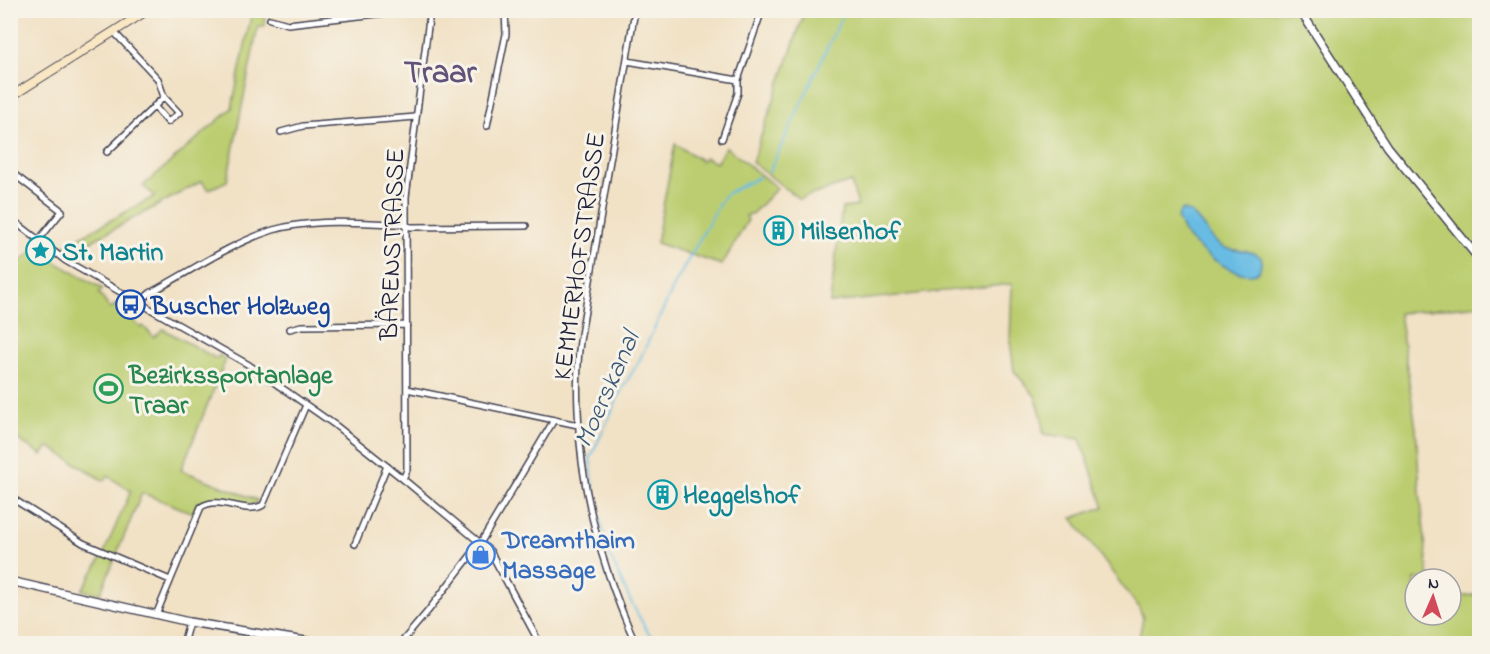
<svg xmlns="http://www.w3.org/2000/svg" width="1490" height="654" font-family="'Indie Flower',sans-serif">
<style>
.green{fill:#bbcd70;stroke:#6e7856;stroke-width:1.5}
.water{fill:#67bce3;stroke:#446f8f;stroke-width:1.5}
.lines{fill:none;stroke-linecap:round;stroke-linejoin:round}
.stream{stroke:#67bce3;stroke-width:2}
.minor-casing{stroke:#413f50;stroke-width:8}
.tertiary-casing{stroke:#413f50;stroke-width:10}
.secondary-casing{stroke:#413f50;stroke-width:10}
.minor{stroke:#fff;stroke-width:5}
.tertiary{stroke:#fff;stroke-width:7}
.secondary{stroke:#f9e7c3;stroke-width:8}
.labels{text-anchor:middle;stroke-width:6;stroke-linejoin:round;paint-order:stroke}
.culture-label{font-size:26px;font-weight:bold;fill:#0d838f;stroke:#f7f3e8;text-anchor:start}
.street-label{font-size:26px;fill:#22223b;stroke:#f7f3e8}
.transit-label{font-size:26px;font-weight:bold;fill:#164399;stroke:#f7f3e8;text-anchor:start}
.leisure-label{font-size:26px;font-weight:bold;fill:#27864d;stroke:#f7f3e8;text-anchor:start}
.shop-label{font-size:26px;font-weight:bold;fill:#366cbe;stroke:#f7f3e8;text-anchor:start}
.water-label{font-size:27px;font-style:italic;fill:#3a5876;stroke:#f7f3e8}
.district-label{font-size:32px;font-weight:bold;fill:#61527a;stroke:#f7f3e8}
</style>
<rect width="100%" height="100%" fill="#f7f3e8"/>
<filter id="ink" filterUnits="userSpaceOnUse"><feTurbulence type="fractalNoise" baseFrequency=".0167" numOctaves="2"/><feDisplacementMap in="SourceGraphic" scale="12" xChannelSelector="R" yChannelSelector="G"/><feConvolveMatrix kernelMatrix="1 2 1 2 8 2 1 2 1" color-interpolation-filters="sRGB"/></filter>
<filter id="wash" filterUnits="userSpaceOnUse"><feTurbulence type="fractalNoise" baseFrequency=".008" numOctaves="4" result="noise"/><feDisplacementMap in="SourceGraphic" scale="24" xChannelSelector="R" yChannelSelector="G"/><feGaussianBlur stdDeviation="1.35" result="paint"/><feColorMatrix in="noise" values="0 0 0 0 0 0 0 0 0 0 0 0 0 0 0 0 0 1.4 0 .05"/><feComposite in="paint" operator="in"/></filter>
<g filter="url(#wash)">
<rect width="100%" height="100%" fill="#f1e1c5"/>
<path class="green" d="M252,11H264L265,26H258L227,181L208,190L202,181L68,254L60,248L155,196L143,186L232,108Z
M805,11H1479V305L1399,313L1416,429L1420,492L1429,579H1415V615H1451V598L1479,594V643H1138L1143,618L1139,608L1072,518L1104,507L1080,439L1043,434L1042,417L1035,396L1014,371L1010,341L1012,284L830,303L842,208L858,206L851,182L799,199L752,162Z
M675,144L702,161L705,157L716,163L726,147L777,188L753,213L746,216L748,220L722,265L656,243Z
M39,247L57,263L103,289L99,293L110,309L115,305L119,306L141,328L143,326L154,337L163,329L217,359L219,355L226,359L181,470L257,500L255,505L212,499L197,503L193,513L142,493L100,594L82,590L102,557L131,491L108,476L104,481L48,446L42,455L11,435V268Z"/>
<path class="water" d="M1184,210C1201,216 1206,236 1221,246C1233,253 1249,248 1261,257L1262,261L1259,272C1238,282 1203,253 1189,239C1184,234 1181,225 1177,218L1180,212Z"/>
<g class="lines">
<path class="stream" d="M769,172L845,10
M656,642L647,631L630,600L610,556L596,504L590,459L621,391L639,361L676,282L723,197L728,193L759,177"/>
</g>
</g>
<g filter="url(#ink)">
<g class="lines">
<defs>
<path id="minor" d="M635,10L580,341C577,365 577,387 578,410C580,492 602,569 636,644
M270,19L288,24L412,10
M114,32L158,79L164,97L179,113L168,122L154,106
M627,61L738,80
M487,126L506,34L505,10
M281,132L303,126L416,117
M722,139L738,93V80L762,10
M107,152L164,97
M11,172L62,211L38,241
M10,218L66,261L249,365L335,425L403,479L490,551L540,644
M139,303L150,293C189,272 231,243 273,230C314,218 358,223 400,224L411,227L526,226
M290,329L301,326L407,325
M407,389L578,425
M403,479L407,470L406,197L429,19L428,10
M10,497L83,543L170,580
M355,544L387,466
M156,615L201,507C220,494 245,516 263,505L306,405
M183,644L189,622
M400,644L428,611L481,542L554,420"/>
<path id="tertiary" d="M1300,10L1388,147L1480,260
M10,581L189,622L324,644"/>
<path id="secondary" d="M10,97L148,10"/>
</defs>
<use href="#minor" class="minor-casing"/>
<use href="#tertiary" class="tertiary-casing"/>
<use href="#secondary" class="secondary-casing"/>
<use href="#minor" class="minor"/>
<use href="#tertiary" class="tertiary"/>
<use href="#secondary" class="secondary"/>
</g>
</g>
<defs>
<symbol id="building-ring" viewBox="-11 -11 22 22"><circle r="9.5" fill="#f7f3e8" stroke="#0f9aa8" stroke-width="1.5"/><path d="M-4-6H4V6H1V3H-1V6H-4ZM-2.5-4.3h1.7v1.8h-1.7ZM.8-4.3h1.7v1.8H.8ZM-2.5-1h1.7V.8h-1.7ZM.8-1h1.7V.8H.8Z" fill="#0f9aa8"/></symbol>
<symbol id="sight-ring" viewBox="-11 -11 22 22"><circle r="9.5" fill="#f7f3e8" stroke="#0f9aa8" stroke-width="1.5"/><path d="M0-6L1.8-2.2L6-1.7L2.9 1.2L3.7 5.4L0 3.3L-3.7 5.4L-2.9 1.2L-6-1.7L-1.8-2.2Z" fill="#0f9aa8"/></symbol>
<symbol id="bus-ring" viewBox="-11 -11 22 22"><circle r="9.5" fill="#f7f3e8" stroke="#1a4fb4" stroke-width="1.5"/><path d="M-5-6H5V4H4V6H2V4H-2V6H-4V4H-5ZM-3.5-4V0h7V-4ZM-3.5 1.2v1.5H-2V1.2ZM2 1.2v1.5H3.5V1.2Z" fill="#1a4fb4"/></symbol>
<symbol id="stadium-ring" viewBox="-11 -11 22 22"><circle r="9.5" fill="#f7f3e8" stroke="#2e9e5b" stroke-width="1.5"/><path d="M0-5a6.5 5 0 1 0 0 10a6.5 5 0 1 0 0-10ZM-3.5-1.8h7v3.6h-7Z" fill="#2e9e5b"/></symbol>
<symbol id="shop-ring" viewBox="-11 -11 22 22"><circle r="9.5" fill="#f7f3e8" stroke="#3f7fe0" stroke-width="1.5"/><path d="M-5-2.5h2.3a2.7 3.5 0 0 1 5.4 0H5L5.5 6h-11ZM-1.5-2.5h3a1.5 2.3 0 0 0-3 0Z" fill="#3f7fe0"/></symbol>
</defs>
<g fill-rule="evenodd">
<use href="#building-ring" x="762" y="214" width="33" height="33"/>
<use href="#sight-ring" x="24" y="234" width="33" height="33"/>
<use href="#bus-ring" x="114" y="288" width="33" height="33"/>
<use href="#stadium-ring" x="92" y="372" width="33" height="33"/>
<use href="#building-ring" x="646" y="478" width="33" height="33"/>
<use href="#shop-ring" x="464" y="538" width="33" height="33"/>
</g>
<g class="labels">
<g class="culture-label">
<text x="800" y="239">Milsenhof</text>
<text x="62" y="260">St. Martin</text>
<text x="683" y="503">Heggelshof</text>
</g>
<g class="street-label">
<text transform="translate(391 244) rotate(-88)" y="9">BÄRENSTRASSE</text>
<text transform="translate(578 256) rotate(-82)" y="9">KEMMERHOFSTRASSE</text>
</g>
<g class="transit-label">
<text x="151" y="314">Buscher Holzweg</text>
</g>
<g class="leisure-label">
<text x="129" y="383">Bezirkssportanlage<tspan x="129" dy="30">Traar</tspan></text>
</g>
<g class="shop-label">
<text x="502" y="548">Dreamthaim<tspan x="502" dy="30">Massage</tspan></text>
</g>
<g class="water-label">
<text transform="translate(606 389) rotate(-66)" y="9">Moerskanal</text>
</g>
<g class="district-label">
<text x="440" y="82">Traar</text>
</g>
</g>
<rect width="1490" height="654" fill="none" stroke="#f7f3e8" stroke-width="36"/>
<g transform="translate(1433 597) rotate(3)"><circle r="28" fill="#f7f3e8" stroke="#a29fa3" stroke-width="1.5"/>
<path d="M0-4.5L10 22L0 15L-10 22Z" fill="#d1495b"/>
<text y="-9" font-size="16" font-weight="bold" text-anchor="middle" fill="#22223b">N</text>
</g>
</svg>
